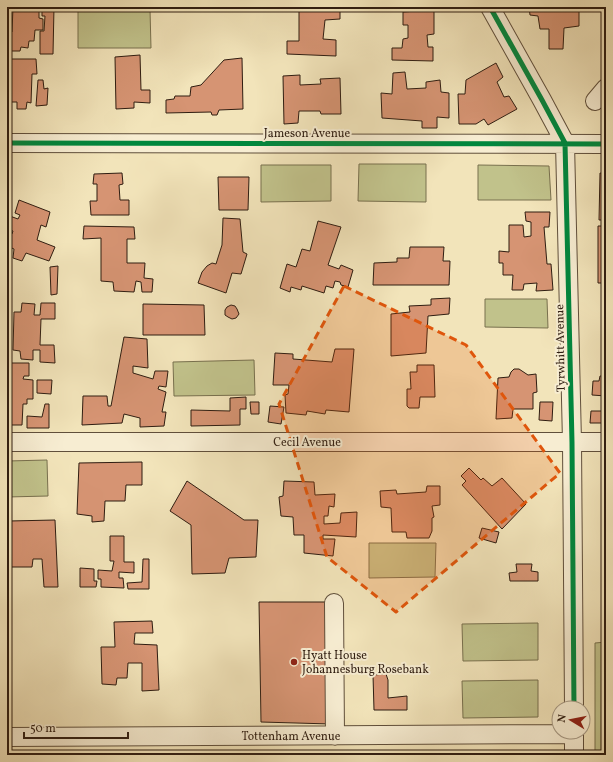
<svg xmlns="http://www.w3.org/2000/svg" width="613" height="762" font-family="Vollkorn,serif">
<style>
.green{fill:#c1c28b;stroke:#78704e}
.water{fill:#9bbeb2;stroke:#707e72}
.building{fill:#d69473;stroke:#2f1d11}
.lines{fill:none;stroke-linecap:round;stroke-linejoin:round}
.minor-casing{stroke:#604f3b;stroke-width:20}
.minor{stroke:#f7edd2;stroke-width:18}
.cycleway-casing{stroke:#f7edd2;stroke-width:8}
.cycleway{stroke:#00873e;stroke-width:5}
.marked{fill:#df560c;fill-opacity:0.2;stroke:#df560c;stroke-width:3;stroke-dasharray:8 5;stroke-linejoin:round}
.poi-dot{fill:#8f2418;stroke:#f7edd2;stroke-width:1.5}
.labels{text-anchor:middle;stroke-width:4;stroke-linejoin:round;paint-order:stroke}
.street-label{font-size:12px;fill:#2f1d11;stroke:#f7edd2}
.poi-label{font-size:12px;fill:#2f1d11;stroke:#f7edd2;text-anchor:start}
</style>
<rect width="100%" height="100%" fill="#f2e4ba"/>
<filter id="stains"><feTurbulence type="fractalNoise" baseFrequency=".005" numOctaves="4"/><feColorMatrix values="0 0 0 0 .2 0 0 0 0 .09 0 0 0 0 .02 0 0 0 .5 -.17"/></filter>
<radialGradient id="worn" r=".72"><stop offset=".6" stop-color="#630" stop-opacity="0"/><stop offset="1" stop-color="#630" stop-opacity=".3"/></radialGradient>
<path class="green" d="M78,10H150L151,48H78Z
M359,164H426V202L358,201Z
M261,165H331V201L261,202Z
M478,165L549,166L551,200H478Z
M485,299H547L548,328L485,327Z
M254,360L255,395L174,396L173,362Z
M47,460L48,496L7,497V461Z
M603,474H606V575H603Z
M369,543H436L435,577L369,578Z
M538,623V660L463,661L462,624Z
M606,642V755H595V643Z
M538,680V717L463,718L462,681Z"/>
<path class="water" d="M602,590H606V632H602Z"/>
<path class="building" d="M13,7H39V18L43,19V30H35L34,41H29L28,48L21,47L20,51H8V54H7V32H12Z
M42,7H54L53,54H40V31H44L45,16H42Z
M299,7H340V19L325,20L323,39L336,40V56L287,54V41H299Z
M419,7H434V34L427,35L428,47H433V61L392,60V48H402L403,39L408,38V25H403V12L418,11Z
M529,7H579V26L564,28L563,49H549V29H540L538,16L530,15Z
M140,55L141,90H150V103L134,102V108L116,109L115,57Z
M242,58L243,109L219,110L217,115H212L211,112L166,113V100L174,99L175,96H190L191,87L201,85L224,60Z
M7,59H36L37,74H32L31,103L27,102L26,109H17V102H7V90H10L11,75H7Z
M496,63L503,77L497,82L504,97L509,96L517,109L488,125L484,119L476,124H459L458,94H465L466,80Z
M405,72L407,89L426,88V82L440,80L441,92L449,93V118L437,117V128H422V121L382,118L381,93L392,94L393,73Z
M300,75V85L321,84L320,79L340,78L341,114H321L320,111H299L298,123L284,124L283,76Z
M38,80H43L44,89L48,88L47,105L36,106Z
M122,173L123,184L119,185L120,200H129V215H91L90,201H97V184H93L94,174Z
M600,173L606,174V220H599Z
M218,177H249L248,210H219Z
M19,200L50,212L46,227L41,225L37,240L55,247L49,261L26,253L22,261L13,258L14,249L7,246V233L12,234L13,231L7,229V215L18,219L20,215L15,213Z
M525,212H550L549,227H544L547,264H551L553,290L536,291L537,283L524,284L523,290H512L513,275H503V263H499V251L509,252V225H523L524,237L531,236V222L526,221Z
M223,218L240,219L243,252L247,254L241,274L232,273L226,293L198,283L202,272L207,266L212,263L216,264L222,245Z
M318,221L341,227L328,265L339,269L341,265L353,270L348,287L341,285L340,282L335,281L333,288L326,286L324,293L302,286L301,290L291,287L290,292L280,288L287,264L296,267L302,249L310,251Z
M84,226L134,227L135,239H127V263H145L144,278L153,279L152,292H142L141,282L136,281L134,292L114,291L113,282L101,281V238L83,239Z
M598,226H606V283H598Z
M410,247H444L443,261H450L449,285H373L374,263L397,262V258H409Z
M58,266L57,294L51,295L50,267Z
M450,298L449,314L428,316L426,353L391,356V314L410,312L409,306L431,305V299Z
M22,303L35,304L34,315H40L41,303H55V319H41L40,345H54L55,363L40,362V350H33V360L21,359L20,351L13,350L14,312H21Z
M143,304L204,305L205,335H143Z
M231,305L235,306L237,309L239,314L236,318L232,319L228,317L225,315V310L227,307Z
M124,337L147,339L148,368L133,366V373L153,379L155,371H168L166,387L159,386L158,389L166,392L162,412H166L164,426L140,427V418L124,414L122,423L82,425L83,396H107L108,406H111Z
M335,349H354L349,412L326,410L325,414L307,411L306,415L286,413L285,395L288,394L289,385H273L275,353L293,354V359L332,362Z
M7,363H29V376H24L23,379L33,380V399H27V404H23L22,425H7Z
M417,365H434L435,397H420L419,408H409L407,406V389H411L410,372H417Z
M514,369H519L528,375L536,374L537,392L533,393V409H513L512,418L496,419L498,378L509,377L511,372Z
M600,376H606V399V396L592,395L593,381H599Z
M37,380H52L51,394L37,393Z
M246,397V409H240V425L191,426V410L230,411V398Z
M250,402H259V414H251Z
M540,402H553L552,421L539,420Z
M45,404H49V428H27V416L42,417Z
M270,406L284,407L281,424L268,422Z
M591,411H605V423H590Z
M142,462V485H126L125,501H105L104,521L92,522V516L77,514L79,463Z
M469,468L481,480L483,478L492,486L502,478L526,504L502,529L462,485L466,481L461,476Z
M187,481L244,520H258L256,557L229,558L225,573L192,574L191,525L170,511Z
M284,481L314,482L315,495L335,494L334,507L329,506L328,516H324V524L340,523L341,513L357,512L356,537L323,535V539H335L333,556L304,553V535H294L293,517L281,516L279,497L283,496Z
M427,486H440V505L432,506L434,517L432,518V531L429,538H407L406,532H392L391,508L381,507L380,491L396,490L397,494L426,492Z
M55,520L58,587H44L42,559H33L32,567H10L9,521Z
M482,528L499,532L496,543L479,538Z
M110,536H124V562H134V573L119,572V578H123L124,588L101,587V579H98V570L112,571L114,561H110Z
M143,559H149V589H128L127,583L142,582Z
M516,564H532L531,571L538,572V581H510L509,573L517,572Z
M80,568L94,569V581H97L96,587H80Z
M259,602H326L331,724L261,722Z
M152,621L153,633H135L134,644L157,645L159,690L142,691V663H128L127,678H117L116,685L102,684L101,647H115L114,622Z
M386,674L388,680V698L407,696V710H374L373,675Z"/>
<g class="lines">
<defs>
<path id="minor" d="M490,7L542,100L565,143L572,442L574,708
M595,101L606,88
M7,143L606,144
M7,442H606
M334,603L335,736
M574,732V755
M7,737L574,734"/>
</defs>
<use href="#minor" class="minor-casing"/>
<use href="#minor" class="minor"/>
<defs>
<path id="cycleway" d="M490,7L542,100L565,143L572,442L574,708
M7,143L606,144"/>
</defs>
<use href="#cycleway" class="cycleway-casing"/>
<use href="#cycleway" class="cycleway"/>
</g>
<path class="marked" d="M344,286L466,345L560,473L396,612L327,557L279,404Z"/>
<circle class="poi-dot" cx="294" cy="662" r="4"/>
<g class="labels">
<g class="street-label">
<text x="307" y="137">Jameson Avenue</text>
<text transform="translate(560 348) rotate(-91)" y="4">Tyrwhitt Avenue</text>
<text x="307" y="446">Cecil Avenue</text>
<text x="291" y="740">Tottenham Avenue</text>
</g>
<g class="poi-label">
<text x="302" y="659">Hyatt House<tspan x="302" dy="14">Johannesburg Rosebank</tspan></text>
</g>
</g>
<rect width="613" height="762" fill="none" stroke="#f2e4ba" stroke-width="24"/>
<rect x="8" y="8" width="597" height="746" fill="none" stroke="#2f1d11" stroke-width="2"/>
<rect x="12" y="12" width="589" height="738" fill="none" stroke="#2f1d11"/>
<g transform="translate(571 720) rotate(280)"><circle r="19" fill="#f7edd2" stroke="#a79a85"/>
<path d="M0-3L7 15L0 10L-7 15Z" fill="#8f2418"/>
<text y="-6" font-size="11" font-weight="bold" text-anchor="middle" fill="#2f1d11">N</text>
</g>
<path d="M24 732v6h104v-6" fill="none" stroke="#2f1d11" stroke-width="2"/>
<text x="30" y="732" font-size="12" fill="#2f1d11" stroke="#f7edd2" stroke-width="3" paint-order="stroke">50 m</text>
<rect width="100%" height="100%" filter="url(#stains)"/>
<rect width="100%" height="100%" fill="url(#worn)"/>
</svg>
